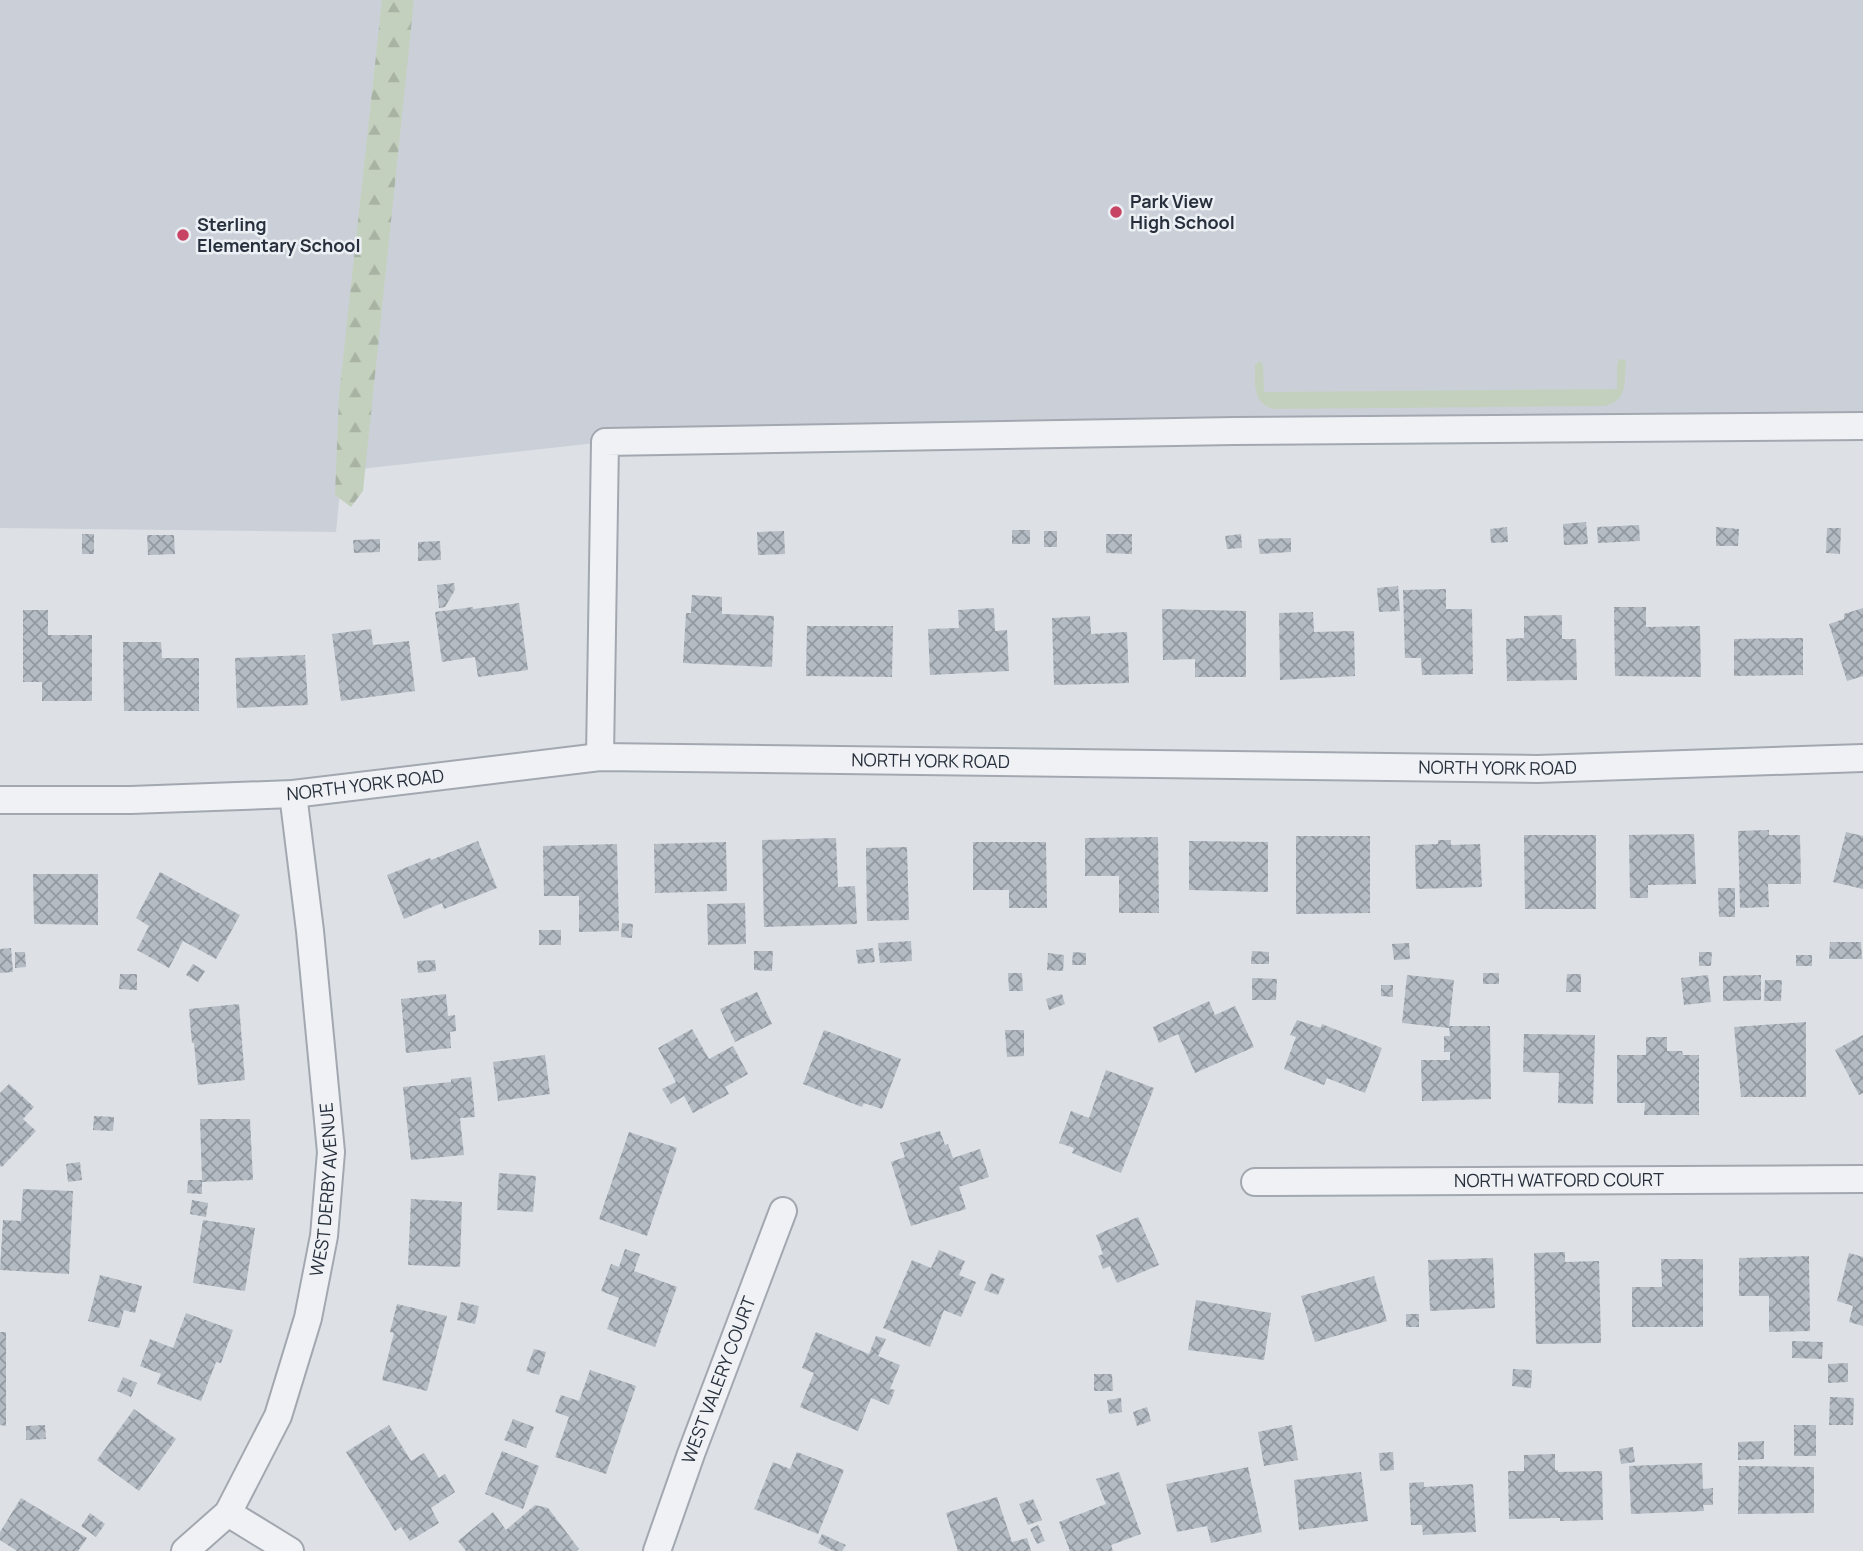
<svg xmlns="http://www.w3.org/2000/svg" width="1863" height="1551" font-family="Manrope,sans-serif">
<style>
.built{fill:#cbd0d8}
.green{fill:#c4d0be}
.forest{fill:url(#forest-firs)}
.building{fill:url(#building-cross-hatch)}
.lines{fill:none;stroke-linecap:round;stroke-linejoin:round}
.minor-casing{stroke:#a3a8b0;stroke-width:30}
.minor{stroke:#eff1f5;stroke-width:26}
.poi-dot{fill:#c84464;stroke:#ecf0f4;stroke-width:2.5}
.labels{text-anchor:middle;stroke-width:5;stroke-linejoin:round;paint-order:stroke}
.poi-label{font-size:18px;font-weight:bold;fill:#27303c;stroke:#ecf0f4;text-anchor:start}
.street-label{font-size:18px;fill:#27303c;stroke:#ecf0f4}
</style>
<defs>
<pattern id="forest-firs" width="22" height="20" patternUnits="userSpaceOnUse" patternTransform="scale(1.75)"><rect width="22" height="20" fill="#c4d0be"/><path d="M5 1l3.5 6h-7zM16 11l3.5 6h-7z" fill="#a8b3a4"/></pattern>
<pattern id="building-cross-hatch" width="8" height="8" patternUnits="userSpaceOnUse" patternTransform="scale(1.75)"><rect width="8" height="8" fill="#b4bbc3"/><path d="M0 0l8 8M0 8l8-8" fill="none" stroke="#9298a0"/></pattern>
</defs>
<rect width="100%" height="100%" fill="#dde1e6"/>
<path class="built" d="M0,0H1863V424L605,442L342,471L336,532L0,528Z"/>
<path class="green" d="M1619,359L1625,360L1626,363C1624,384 1628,401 1604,406L1273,409C1252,402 1255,384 1255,365L1260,361L1263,365L1264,392L1617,389V365Z"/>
<path class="forest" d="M382,0H414L363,491L351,507L335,495L339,396Z"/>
<path class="building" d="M1586,522L1588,544L1564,545L1563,524Z
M1639,525L1640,541L1598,543L1597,527Z
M1507,527L1508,542L1491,543L1490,529Z
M1716,527L1739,529L1738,546H1716Z
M1827,528H1841L1840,554L1826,553Z
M1012,530H1030V544H1012Z
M784,531L785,554L758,555L757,532Z
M1044,531H1057V547H1044Z
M82,534H94V554H82Z
M1106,534H1132V554L1106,553Z
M1241,534L1242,548L1227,549L1225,536Z
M147,535H174L175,554L148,555Z
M1291,538V552L1260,554L1258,539Z
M380,539V552L354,553L353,540Z
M440,541L441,560L418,561V542Z
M454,583L455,590L445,607L439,608L437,585Z
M1398,586L1400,611L1379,612L1377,588Z
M1446,589V609H1472L1473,674L1422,675L1421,658H1405L1403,590Z
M692,595L722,597V614L774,616L772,667L683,663L686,613H691Z
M519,603L528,670L478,677L475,657L442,662L435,612L473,607V609Z
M1614,607H1646V627L1700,626L1701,677L1615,676Z
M994,608L995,631L1007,630L1009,671L930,675L928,629L959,628L958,610Z
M1863,608V676L1847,681L1829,624L1844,619V614Z
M1162,609L1246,611V677H1195V659L1163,660Z
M23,610H48V635H92V701H42V682H23Z
M1313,612L1314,632L1354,631L1355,676L1280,680L1279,613Z
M1562,615V639H1576L1577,680L1507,681L1506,639L1524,638V616Z
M1090,616L1091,634L1127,632L1129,683L1054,685L1052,618Z
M807,626H893L892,677L806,676Z
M371,629L373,645L409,641L415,691L341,701L332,634Z
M1803,638V675L1734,676V639Z
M123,642H161L162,658H199V711H124Z
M305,655L308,705L237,708L235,658Z
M1769,830V835H1800L1801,884H1768L1769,907L1740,908L1738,831Z
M1846,832L1863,836V889L1833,882Z
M1694,834L1696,884L1648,885V898H1630L1629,835Z
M1524,835H1596V909H1525Z
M1296,836H1370V913L1296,914Z
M1158,837L1159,913H1119V876H1085V838Z
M836,838L838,887L855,886L857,924L764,927L762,840Z
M1438,840H1451V845L1480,844L1482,887L1416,889L1415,845L1438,844Z
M478,841L497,888L444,909L442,903L404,919L387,875L430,858L431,860Z
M1189,841L1268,842V892L1189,890Z
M726,842L727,891L655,893L654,844Z
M973,842H1046L1047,908H1009V890H973Z
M617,844L619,931L579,932V896H544L543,846Z
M907,847L909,920L867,921L866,848Z
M160,872L240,915L216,959L183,941L169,968L137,950L149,926L136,918Z
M33,874H98V925L34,924Z
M1718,888H1735V917H1719Z
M745,903L746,944L708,945L707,904Z
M622,923L633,924L632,938L621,937Z
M539,930H561V945H539Z
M911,941L912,961L880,963L878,943Z
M1830,942H1861L1862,959H1829Z
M1409,943L1410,959L1394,960L1392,944Z
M11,948L13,972L0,973V949Z
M873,948L875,962L858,964L856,950Z
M754,951H773L772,971L754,970Z
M1252,951L1269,952V964H1251Z
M15,952H25L26,967L15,968Z
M1073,952L1086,953V965H1072Z
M1699,952H1712L1711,966H1699Z
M1048,953L1064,955L1063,971L1047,970Z
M1796,955H1812V966H1796Z
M435,960L436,971L418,973L417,961Z
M193,964L205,971L198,982L186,975Z
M1008,973H1022L1023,991H1009Z
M1483,973H1499V984H1483Z
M120,974H137V990L119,989Z
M1567,974H1581V992H1566Z
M1407,975L1454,980L1449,1028L1402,1023Z
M1708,975L1711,1002L1684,1005L1681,978Z
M1761,975V1000L1723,1001V976Z
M1252,978L1277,979L1276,1000H1252Z
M1765,980H1782L1781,1001H1764Z
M1381,985H1393V997L1381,996Z
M757,992L772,1024L735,1042L720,1009Z
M446,994L448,1016L455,1015L456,1031L450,1032L451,1048L406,1053L401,999Z
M1062,994L1065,1004L1049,1010L1046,999Z
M1209,1001L1215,1015L1235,1006L1254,1047L1195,1073L1178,1034L1159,1043L1153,1027Z
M239,1004L245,1080L198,1085L194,1043H192L189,1009Z
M1297,1020L1321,1028L1322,1024L1382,1048L1365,1093L1327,1078L1324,1085L1284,1069L1296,1037L1290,1035Z
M1806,1022V1097H1741L1734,1027Z
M1449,1026H1490L1491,1099L1422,1101L1421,1060H1450V1052H1444V1036H1450Z
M692,1029L709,1059L733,1046L748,1074L725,1087L729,1094L693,1113L684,1096L671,1104L662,1089L676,1082L658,1048Z
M824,1030L901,1059L882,1109L864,1103L862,1107L803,1084Z
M1005,1030H1024V1056L1007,1057Z
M1524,1034L1595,1035L1593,1104L1558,1103L1559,1073L1523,1072Z
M1863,1035V1093L1859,1095L1835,1050Z
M1646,1037H1667V1051H1682L1683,1055H1699V1115H1644L1645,1103H1617V1055H1646Z
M545,1055L550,1094L498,1101L493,1062Z
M1106,1070L1154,1088L1121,1173L1072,1153L1074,1148L1059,1143L1071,1111L1089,1118Z
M471,1077L475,1117L460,1118L464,1155L411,1160L403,1087L451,1082V1079Z
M9,1084L34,1107L23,1119L36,1131L2,1167L0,1166V1093Z
M94,1116L114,1117L113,1131L93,1130Z
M200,1119H250L253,1180L202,1182V1194L187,1193L188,1180H202Z
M940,1131L945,1145L948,1144L953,1158L980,1149L989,1177L959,1187L966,1209L911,1226L891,1162L905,1157L900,1143Z
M629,1132L677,1148L647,1236L599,1219Z
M80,1162L82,1180L68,1182L66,1164Z
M499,1173L536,1176L533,1212L497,1210Z
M23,1189L73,1191L69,1274L0,1270L3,1220L21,1221Z
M411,1199L462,1202L460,1267L408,1265Z
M192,1200L208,1203L206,1217L190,1214Z
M1138,1217L1159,1265L1117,1283L1110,1266L1103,1269L1098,1256L1103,1254L1096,1235Z
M203,1220L255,1228L245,1291L193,1283Z
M625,1249L640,1254L634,1271L677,1287L655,1347L607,1329L619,1298L601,1291L611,1264L619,1267Z
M939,1250L965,1261L959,1275L976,1282L961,1317L944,1310L930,1347L883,1328L912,1260L931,1268Z
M1565,1252V1262L1599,1261L1601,1343L1536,1344L1534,1253Z
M1849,1253L1863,1257V1326L1849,1322L1853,1306L1837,1301Z
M1809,1256L1810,1331L1769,1332V1296H1739V1258Z
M1493,1258L1495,1308L1430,1311L1428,1260Z
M1661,1259H1703V1327H1632V1287H1662Z
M991,1273L1005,1279L998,1295L984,1290Z
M100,1275L142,1286L135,1313L124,1310L119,1328L88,1321Z
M1374,1276L1387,1321L1315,1342L1301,1296Z
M1196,1300L1271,1313L1264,1360L1188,1350Z
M461,1302L479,1306L475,1324L457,1320Z
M397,1304L447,1316L427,1391L382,1380L394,1333L390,1332Z
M186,1313L233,1330L221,1363L216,1362L201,1401L157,1384L161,1374L140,1366L150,1339L173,1348Z
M1406,1314H1419V1327H1406Z
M0,1332H6V1426L0,1425Z
M816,1332L869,1354L876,1336L886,1339L878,1356L900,1365L890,1389L895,1390L889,1405L871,1398L858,1431L800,1407L814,1373L802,1368Z
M1792,1341L1823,1342L1822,1359L1792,1358Z
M534,1349L546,1352L539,1375L526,1371Z
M1848,1363V1382L1828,1383V1364Z
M1513,1369L1532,1370L1531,1388L1512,1386Z
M590,1370L636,1386L606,1474L555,1457L569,1417L555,1412L561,1395L579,1401Z
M1094,1374H1112L1113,1391H1094Z
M123,1377L137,1383L131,1397L117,1391Z
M1830,1397L1854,1398L1853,1425H1829Z
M1121,1398L1122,1412L1109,1414L1107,1400Z
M1147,1407L1151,1421L1137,1426L1133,1412Z
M134,1409L176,1439L139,1491L97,1460Z
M513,1419L534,1427L526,1448L504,1440Z
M45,1425L46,1439L26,1440V1426Z
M389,1425L411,1461L424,1453L439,1478L445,1474L455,1492L431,1508L439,1523L410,1541L401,1527L395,1531L346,1452Z
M1292,1425L1298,1460L1264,1466L1258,1432Z
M1794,1425H1816V1456H1794Z
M1764,1441V1459L1738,1460V1442Z
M1633,1447L1635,1462L1621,1464L1619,1449Z
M502,1451L539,1466L523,1509L485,1494Z
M797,1452L844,1470L818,1534L754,1509L773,1462L790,1469Z
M1393,1452L1394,1470L1380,1471L1379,1453Z
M1555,1454V1470H1558V1472L1602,1471L1603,1520L1560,1521V1518L1509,1519L1508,1471H1524V1455Z
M1702,1463L1703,1489L1713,1488V1505H1703L1704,1511L1631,1514L1629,1466Z
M1739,1466L1814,1467V1513L1738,1514Z
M1248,1467L1262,1532L1211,1543L1207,1526L1177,1532L1166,1484Z
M1119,1472L1141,1534L1111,1545L1113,1551H1070L1059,1522L1106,1504L1096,1479Z
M1361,1472L1368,1521L1299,1530L1294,1480Z
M1424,1482V1487L1473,1484L1476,1532L1423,1535L1422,1525H1411L1409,1483Z
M997,1497L1012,1542L1027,1538L1031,1551H958L946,1513Z
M21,1498L87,1538L78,1551H17L0,1540V1532Z
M1033,1499L1042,1520L1028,1525L1019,1504Z
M535,1505L548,1508L579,1549L576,1551H466L458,1541L493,1512L506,1530Z
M90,1513L105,1524L96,1537L81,1526Z
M1038,1525L1045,1541L1037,1544L1030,1529Z
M822,1534L846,1545L842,1551H834L818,1543Z"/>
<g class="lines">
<defs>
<g id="minor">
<path d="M600,757L605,442L1234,431L1863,426"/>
<path id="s1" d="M0,800H131L293,794L600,757L1537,769L1863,758"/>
<path id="s2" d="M1255,1182L1863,1179"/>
<path d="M228,1513L290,1551"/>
<path id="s3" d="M185,1551L228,1513L278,1416L308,1318L324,1236L331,1152L310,931L293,794"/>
<path id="s4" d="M657,1551L691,1454L783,1211"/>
</g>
</defs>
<use href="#minor" class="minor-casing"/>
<use href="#minor" class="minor"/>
</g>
<g class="poi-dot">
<circle cx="1116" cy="212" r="7"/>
<circle cx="183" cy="235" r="7"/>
</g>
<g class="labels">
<g class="poi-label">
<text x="1130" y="208">Park View<tspan x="1130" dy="21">High School</tspan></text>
<text x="197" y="231">Sterling<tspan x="197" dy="21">Elementary School</tspan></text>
</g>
<g class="street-label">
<text dy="6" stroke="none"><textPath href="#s1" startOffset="933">NORTH YORK ROAD</textPath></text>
<text dy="6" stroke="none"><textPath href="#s1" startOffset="1500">NORTH YORK ROAD</textPath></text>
<text dy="6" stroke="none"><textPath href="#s1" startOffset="366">NORTH YORK ROAD</textPath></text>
<text dy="6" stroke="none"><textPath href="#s2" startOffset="304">NORTH WATFORD COURT</textPath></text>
<text dy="6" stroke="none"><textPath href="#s3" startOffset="399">WEST DERBY AVENUE</textPath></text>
<text dy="6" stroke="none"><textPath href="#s4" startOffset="182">WEST VALERY COURT</textPath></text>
</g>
</g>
</svg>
